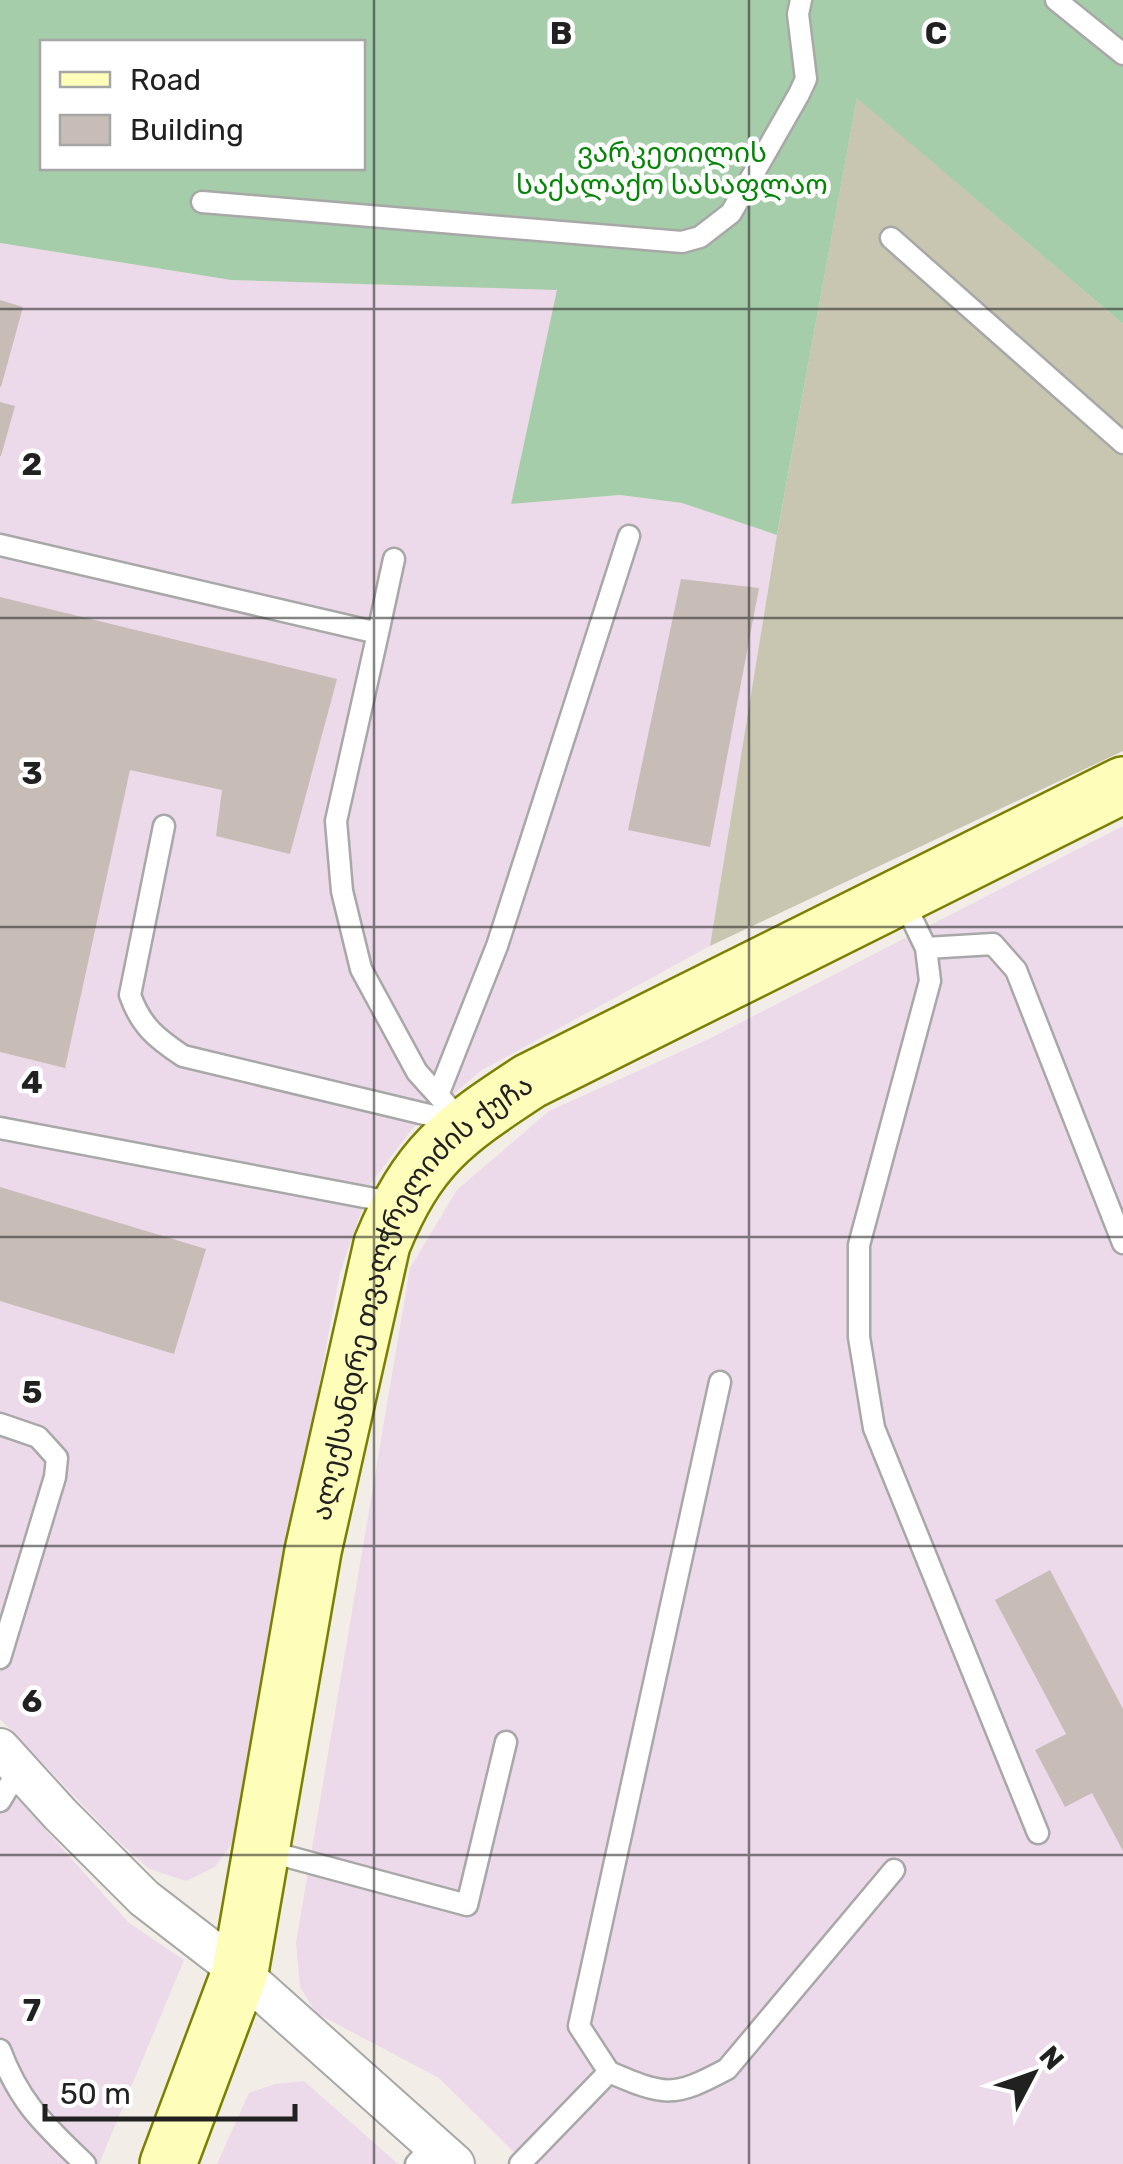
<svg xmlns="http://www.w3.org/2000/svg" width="1123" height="2164" font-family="Rubik,'Noto Sans Georgian',sans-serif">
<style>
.industrial{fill:#ecd9e9}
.construction{fill:#c8c6b1}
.cemetery{fill:#a6cdaa;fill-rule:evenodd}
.building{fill:#c7bdb6}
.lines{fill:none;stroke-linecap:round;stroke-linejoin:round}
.lane-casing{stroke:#a8a8a8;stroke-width:25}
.street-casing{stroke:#a8a8a8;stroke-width:42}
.secondary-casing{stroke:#7b8000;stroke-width:60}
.lane{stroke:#fff;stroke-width:20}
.street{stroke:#fff;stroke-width:38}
.secondary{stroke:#fefdb9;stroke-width:55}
.grid{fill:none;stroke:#212121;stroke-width:2.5;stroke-opacity:0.55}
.labels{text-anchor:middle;stroke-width:9;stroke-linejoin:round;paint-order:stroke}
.park-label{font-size:28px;fill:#048506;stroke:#fff}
.street-label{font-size:28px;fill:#212121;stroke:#fff}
.grid-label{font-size:32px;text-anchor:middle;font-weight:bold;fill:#212121;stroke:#fff;stroke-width:9;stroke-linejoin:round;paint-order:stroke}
</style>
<rect width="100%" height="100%" fill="#f2eee7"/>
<path class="industrial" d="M0,243L231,280L558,289L511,504L620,495L682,503L777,535L710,946L482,1070L412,1129L371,1183L340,1273L233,1842L215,1867L186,1881L149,1869L110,1833L0,1719Z
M1123,826V2164H526L439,2078L316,2013L300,1987L296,1943L410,1268L457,1190L549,1111L709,1039Z
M0,1779L129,1923L184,1960L99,2164H0Z
M304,2081L398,2164H217L249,2093L275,2084Z"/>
<path class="construction" d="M857,97L1123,324V751L710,946L777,535Z"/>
<path class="cemetery" d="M0,0H1123V324L857,98L777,535L682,503L620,495L511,504L557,290L231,280L0,243ZM42,42H362V168H42Z"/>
<path class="building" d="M0,300L23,307L1,387L0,386Z
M0,402L15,406L1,456H0Z
M681,579L759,588L710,847L628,830Z
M0,597L337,679L290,854L216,836L222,790L130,770L65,1068L0,1052Z
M0,1187L206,1249L174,1354L0,1301Z
M1050,1570L1123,1709V1851L1092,1793L1065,1807L1035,1750L1066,1734L995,1600Z"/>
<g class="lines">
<defs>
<path id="lane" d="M1056,0L1123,54
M202,202L682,242L700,237L731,213L799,94L806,79L798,14L801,0
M891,238L1123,443
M0,545L378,633L336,821L342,891L361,969L417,1072L464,1124
M378,633L394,559
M164,826L130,995C141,1026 156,1038 183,1056L458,1122
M902,898L926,948L930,981L859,1245V1337L874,1428L1038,1833
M926,948L993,944L1016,970L1123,1243
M438,1095L497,946L629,536
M0,1128L396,1203
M0,1424L38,1437L57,1458L55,1477L0,1658
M0,1801L19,1769
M263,1850L467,1905L506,1742
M0,2050C20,2104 45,2125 85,2164
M609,2072L579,2026L720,1382
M416,2164L433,2145
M520,2164L609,2072C665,2096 673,2098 727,2069L894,1870"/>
<path id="street" d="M0,1748L60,1814L144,1898L240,1972L455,2164"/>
<g id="secondary">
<path id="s1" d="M168,2164L240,1972L313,1551L382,1244C418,1156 452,1132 530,1081L1123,785"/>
</g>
</defs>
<use href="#lane" class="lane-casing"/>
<use href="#street" class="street-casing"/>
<use href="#secondary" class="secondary-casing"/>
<use href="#lane" class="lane"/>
<use href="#street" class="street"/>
<use href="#secondary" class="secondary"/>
</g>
<path class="grid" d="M374,0V2164M749,0V2164M0,309H1123M0,618H1123M0,927H1123M0,1237H1123M0,1546H1123M0,1855H1123"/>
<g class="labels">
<g class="park-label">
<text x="672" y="162">ვარკეთილის<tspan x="672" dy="32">საქალაქო სასაფლაო</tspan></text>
</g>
<g class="street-label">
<text dy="10" stroke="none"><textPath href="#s1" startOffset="918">ალექსანდრე თვალჭრელიძის ქუჩა</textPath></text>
</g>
</g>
<g class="grid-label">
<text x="561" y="44">B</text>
<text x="936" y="44">C</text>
<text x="32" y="475">2</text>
<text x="32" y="784">3</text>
<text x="32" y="1093">4</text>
<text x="32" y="1403">5</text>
<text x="32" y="1712">6</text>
<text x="32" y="2021">7</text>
</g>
<rect x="40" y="40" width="325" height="130" fill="#ffffff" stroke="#a6a6a6" stroke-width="2.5"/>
<rect x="60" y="72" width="50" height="15" fill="#fefdb9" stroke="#a6a6a6" stroke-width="2.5"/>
<text x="130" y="90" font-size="30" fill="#212121">Road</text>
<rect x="60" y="115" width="50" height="30" fill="#c7bdb6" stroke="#a6a6a6" stroke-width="2.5"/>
<text x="130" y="140" font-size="30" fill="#212121">Building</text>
<g transform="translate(1033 2074) rotate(49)" stroke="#ffffff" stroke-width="8" paint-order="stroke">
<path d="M0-8L18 38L0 25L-18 38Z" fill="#212121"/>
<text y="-15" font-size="28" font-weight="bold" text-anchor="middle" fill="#212121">N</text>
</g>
<path d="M45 2104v15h250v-15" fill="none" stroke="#212121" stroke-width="5"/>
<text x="60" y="2104" font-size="30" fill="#212121" stroke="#ffffff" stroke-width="8" paint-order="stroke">50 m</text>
</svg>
